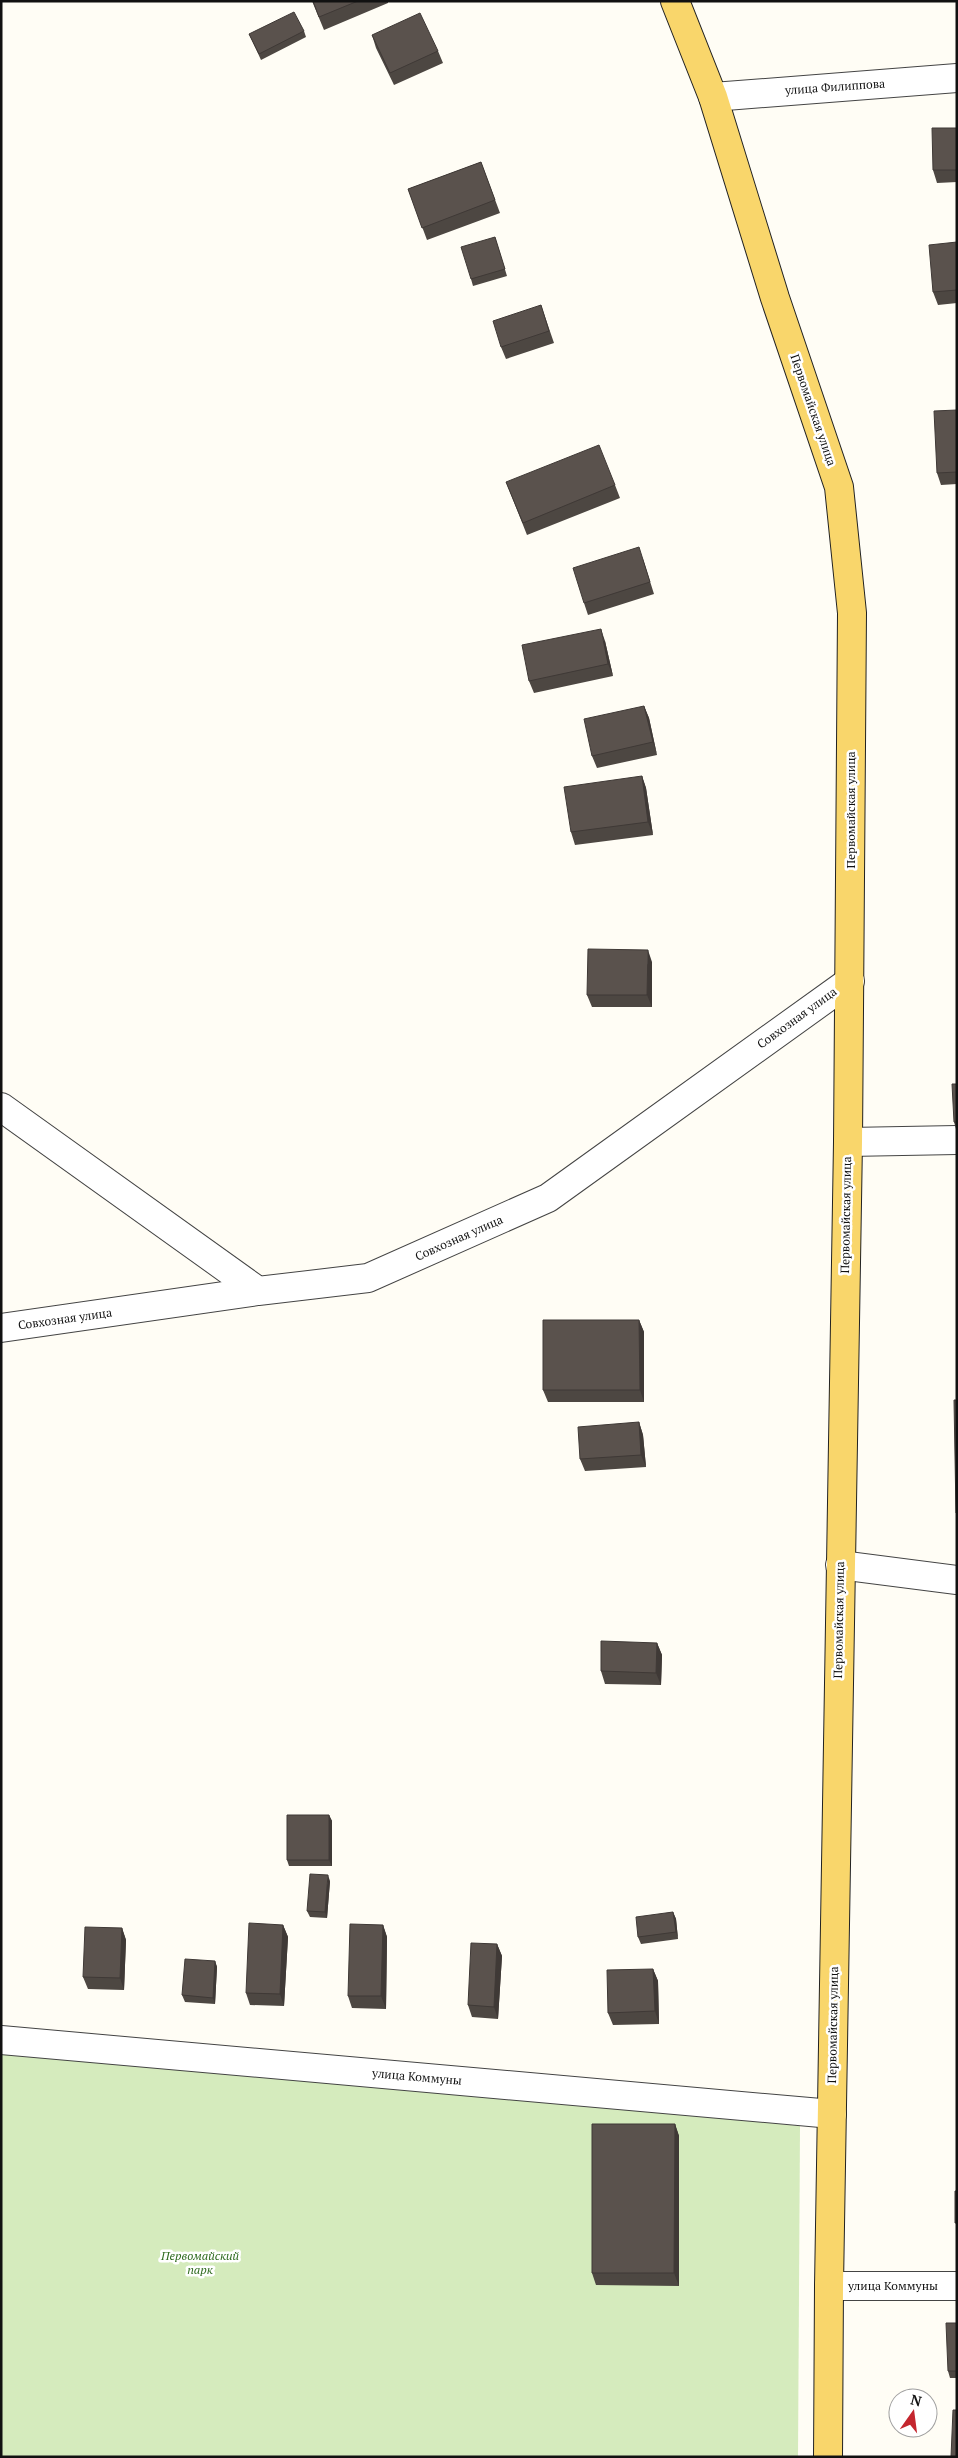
<svg xmlns="http://www.w3.org/2000/svg" width="958" height="2458" font-family="'PT Serif',serif">
<style>
.green{fill:#d5ebbd}
.lines{fill:none;stroke-linecap:round;stroke-linejoin:round}
.minor-casing{stroke:#444;stroke-width:30}
.major-casing{stroke:#222;stroke-width:30}
.minor{stroke:#fff;stroke-width:28}
.major{stroke:#f9d66b;stroke-width:28}
.wall{fill:#4d4742}
.shaded-wall{fill:#3f3936}
.building{fill:#5a524d;stroke:#3f3936}
.labels{text-anchor:middle;stroke-width:5;stroke-linejoin:round;paint-order:stroke}
.street-label{font-size:12px;fill:#111;stroke:#fff}
.park-label{font-size:12px;font-style:italic;fill:#2f6b1f;stroke:#fff}
</style>
<rect width="100%" height="100%" fill="#fffdf5"/>
<path class="green" d="M1,2048L800,2126L798,2457H1Z"/>
<g class="lines">
<defs>
<path id="minor" d="M713,97L957,78
M1,1107L258,1291
M848,1142L957,1140
M1,1328L258,1291L368,1278L548,1198L850,981
M840,1565L957,1580
M1,2040L832,2114
M829,2286H957"/>
<path id="major" d="M675,1L713,97L775,298L839,487L852,613L848,1142L829,2286L828,2457"/>
</defs>
<use href="#minor" class="minor-casing"/>
<use href="#major" class="major-casing"/>
<use href="#minor" class="minor"/>
<use href="#major" class="major"/>
</g>
<path class="wall" d="M312,1H388V3L324,30Z
M304,31L306,37L261,60L249,34Z
M372,35L438,51L443,63L394,85L376,48Z
M957,128V182L937,183L933,170Z
M481,162L500,213L427,240L408,189Z
M495,237L507,276L473,286L471,279Z
M957,242V303L938,305L933,292Z
M541,305L554,343L506,359L501,347Z
M957,410V484L941,485L937,473Z
M506,482L615,485L620,498L527,535Z
M643,559L654,594L588,615L584,603Z
M605,641L613,676L534,693L529,681Z
M644,706L649,718L657,755L597,768L592,756Z
M642,776L646,788L653,835L575,845L571,832Z
M652,962V1007H592L587,995Z
M957,1084V1129H956L954,1122Z
M639,1320L644,1332V1402H548L543,1390Z
M639,1422L643,1435L646,1467L585,1471L580,1459Z
M657,1643L662,1655L661,1685L605,1684L601,1671Z
M329,1815L332,1821V1866H289L287,1860Z
M330,1881L327,1918L310,1917L307,1911Z
M673,1912L676,1919L678,1939L641,1944L638,1937Z
M283,1925L288,1937L284,2006L250,2005L246,1993Z
M383,1925L387,1937L386,2009L352,2008L348,1996Z
M122,1928L126,1940L124,1990L88,1989L83,1977Z
M497,1944L502,1956L498,2019L472,2017L468,2005Z
M215,1961L217,1967L215,2004L185,2002L182,1995Z
M653,1969L658,1981L659,2024L613,2025L608,2013Z
M675,2124L679,2136V2286L596,2285L592,2273Z
M957,2323V2378H950L948,2371Z"/>
<path class="shaded-wall" d="M601,629L605,641L613,676L608,664Z
M644,706L649,718L657,755L653,742Z
M642,776L646,788L653,835L648,822Z
M648,950L652,962V1007L647,995Z
M639,1320L644,1332V1402L640,1390Z
M639,1422L643,1435L646,1467L641,1455Z
M657,1643L662,1655L661,1685L656,1673Z
M329,1815L332,1821V1866L329,1860Z
M328,1875L330,1881L327,1918L325,1912Z
M673,1912L676,1919L678,1939L676,1932Z
M283,1925L288,1937L284,2006L280,1994Z
M383,1925L387,1937L386,2009L381,1996Z
M122,1928L126,1940L124,1990L120,1978Z
M497,1944L502,1956L498,2019L494,2007Z
M215,1961L217,1967L215,2004L213,1998Z
M653,1969L658,1981L659,2024L655,2011Z
M675,2124L679,2136V2286L674,2273Z"/>
<path class="building" d="M313,1H358L319,17Z
M294,12L304,31L259,54L249,34Z
M420,13L438,51L390,73L372,35Z
M932,128H957V170H933Z
M481,162L495,200L422,228L408,189Z
M495,237L505,269L471,279L461,247Z
M957,242V290L933,292L929,245Z
M541,305L549,331L501,347L493,321Z
M957,410V472L937,473L934,411Z
M599,445L615,485L523,523L506,482Z
M639,547L650,582L584,603L573,568Z
M601,629L608,664L529,681L522,645Z
M644,706L653,742L592,756L584,719Z
M642,776L648,822L571,832L564,787Z
M588,949L648,950L647,995H587Z
M952,1084H957V1122H954Z
M543,1320H639L640,1390H543Z
M954,1400H957V1513H956Z
M639,1422L641,1455L580,1459L578,1427Z
M601,1641L657,1643L656,1673L601,1671Z
M287,1815H329V1860H287Z
M310,1874L328,1875L325,1912L307,1911Z
M673,1912L676,1932L638,1937L636,1917Z
M249,1923L283,1925L280,1994L246,1993Z
M350,1924L383,1925L381,1996H348Z
M85,1927L122,1928L120,1978L83,1977Z
M471,1943L497,1944L494,2007L468,2005Z
M185,1959L215,1961L213,1998L182,1995Z
M653,1969L655,2011L608,2013L607,1970Z
M592,2124H675L674,2273H592Z
M955,2191H957V2223H955Z
M946,2323H957V2371H948Z
M953,2410H957V2457H951Z"/>
<g class="labels">
<g class="street-label">
<text transform="translate(835 87) rotate(-4)" y="4">улица Филиппова</text>
<text transform="translate(813 410) rotate(71)" y="4">Первомайская улица</text>
<text transform="translate(851 810) rotate(-90)" y="4">Первомайская улица</text>
<text transform="translate(797 1018) rotate(-36)" y="4">Совхозная улица</text>
<text transform="translate(846 1215) rotate(-89)" y="4">Первомайская улица</text>
<text transform="translate(459 1238) rotate(-24)" y="4">Совхозная улица</text>
<text transform="translate(65 1319) rotate(-8)" y="4">Совхозная улица</text>
<text transform="translate(839 1620) rotate(-89)" y="4">Первомайская улица</text>
<text transform="translate(833 2025) rotate(-89)" y="4">Первомайская улица</text>
<text transform="translate(417 2077) rotate(5)" y="4">улица Коммуны</text>
<text x="893" y="2290">улица Коммуны</text>
</g>
<g class="park-label">
<text x="200" y="2260">Первомайский<tspan x="200" dy="14">парк</tspan></text>
</g>
</g>
<rect width="958" height="2458" fill="none" stroke="#111111" stroke-width="5"/>
<g transform="translate(913 2413) rotate(14)"><circle r="24" fill="#ffffff" stroke="#a0a0a0"/>
<path d="M0-4L9 19L0 12L-9 19Z" fill="#c4262e"/>
<text y="-8" font-size="14" font-weight="bold" text-anchor="middle" fill="#111111">N</text>
</g>
</svg>
